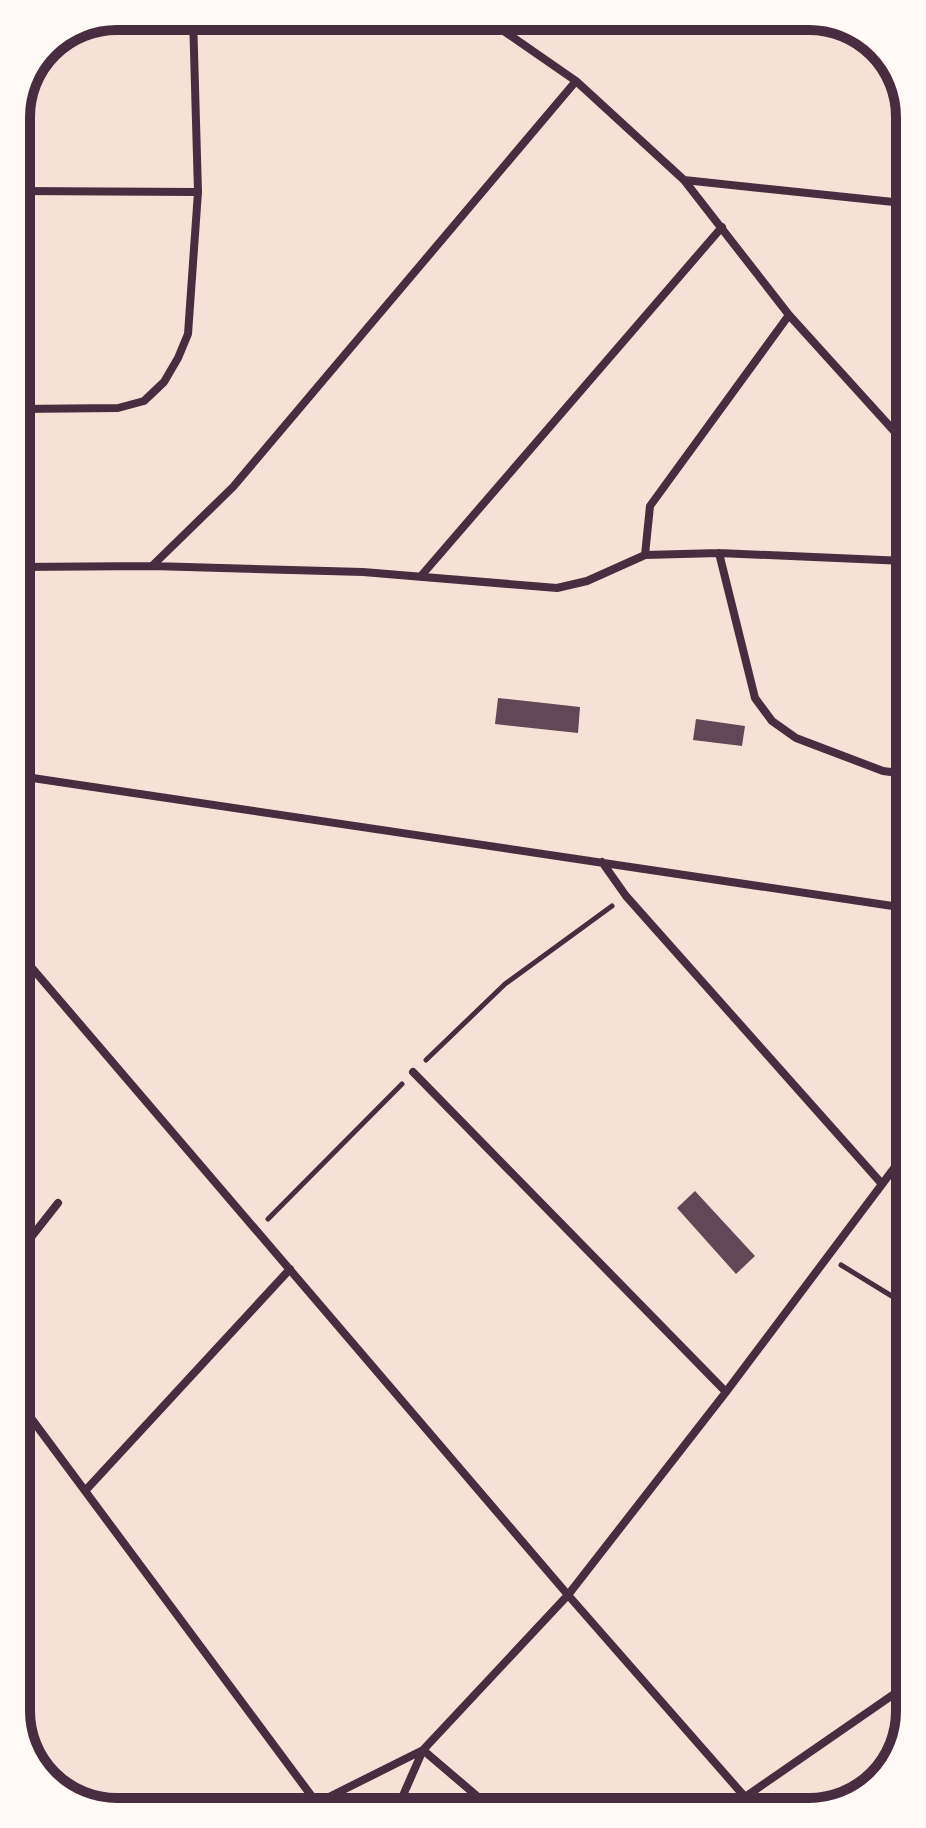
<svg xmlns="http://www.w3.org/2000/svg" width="926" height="1828" font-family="'Fira Sans Condensed',sans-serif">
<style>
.building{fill:#644757}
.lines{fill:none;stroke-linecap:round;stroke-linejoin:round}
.path{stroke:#4a2c40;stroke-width:5}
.minor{stroke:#4a2c40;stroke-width:8}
.rim{fill:none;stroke:#4a2c40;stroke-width:10}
</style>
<rect width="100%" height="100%" fill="#f7e1d7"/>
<path class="building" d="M498,698L580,707L578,733L495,724Z
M696,719L745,726L742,746L693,740Z
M695,1191L755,1256L736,1274L677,1208Z"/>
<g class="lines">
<path class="path" d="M426,1060L505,984L612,906
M268,1219L402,1084
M841,1265L908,1306"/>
<path class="minor" d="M475,16L495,25L576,81L684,180L789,315L904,442
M684,180L903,203
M17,191L198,192
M18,409L118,408L144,401L164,382L178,358L188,334L198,192L193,16
M719,553L755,698L772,721L796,738L883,771L906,774
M645,555L650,506L789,315
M152,566L233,487L576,81
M18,567L152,566L363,572L557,588L587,581L645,555L719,553L905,561
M421,576L722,227
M18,591L20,567
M19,776L906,908
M602,862L626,896L882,1184
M20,954L568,1595L752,1805
M413,1072L726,1392
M21,1250L58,1203
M22,1406L316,1802
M85,1491L290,1269
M26,1753L59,1793
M745,1797L910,1683
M397,1809L423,1750L491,1808
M303,1810L423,1750L568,1595L726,1392L907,1151"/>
</g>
<path d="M0 0H926V1828H0ZM117 30H809A87 87 0 0 1 896 117V1711A87 87 0 0 1 809 1798H117A87 87 0 0 1 30 1711V117A87 87 0 0 1 117 30Z" fill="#fffaf5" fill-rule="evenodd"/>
<path class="rim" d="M117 30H809A87 87 0 0 1 896 117V1711A87 87 0 0 1 809 1798H117A87 87 0 0 1 30 1711V117A87 87 0 0 1 117 30Z"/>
</svg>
